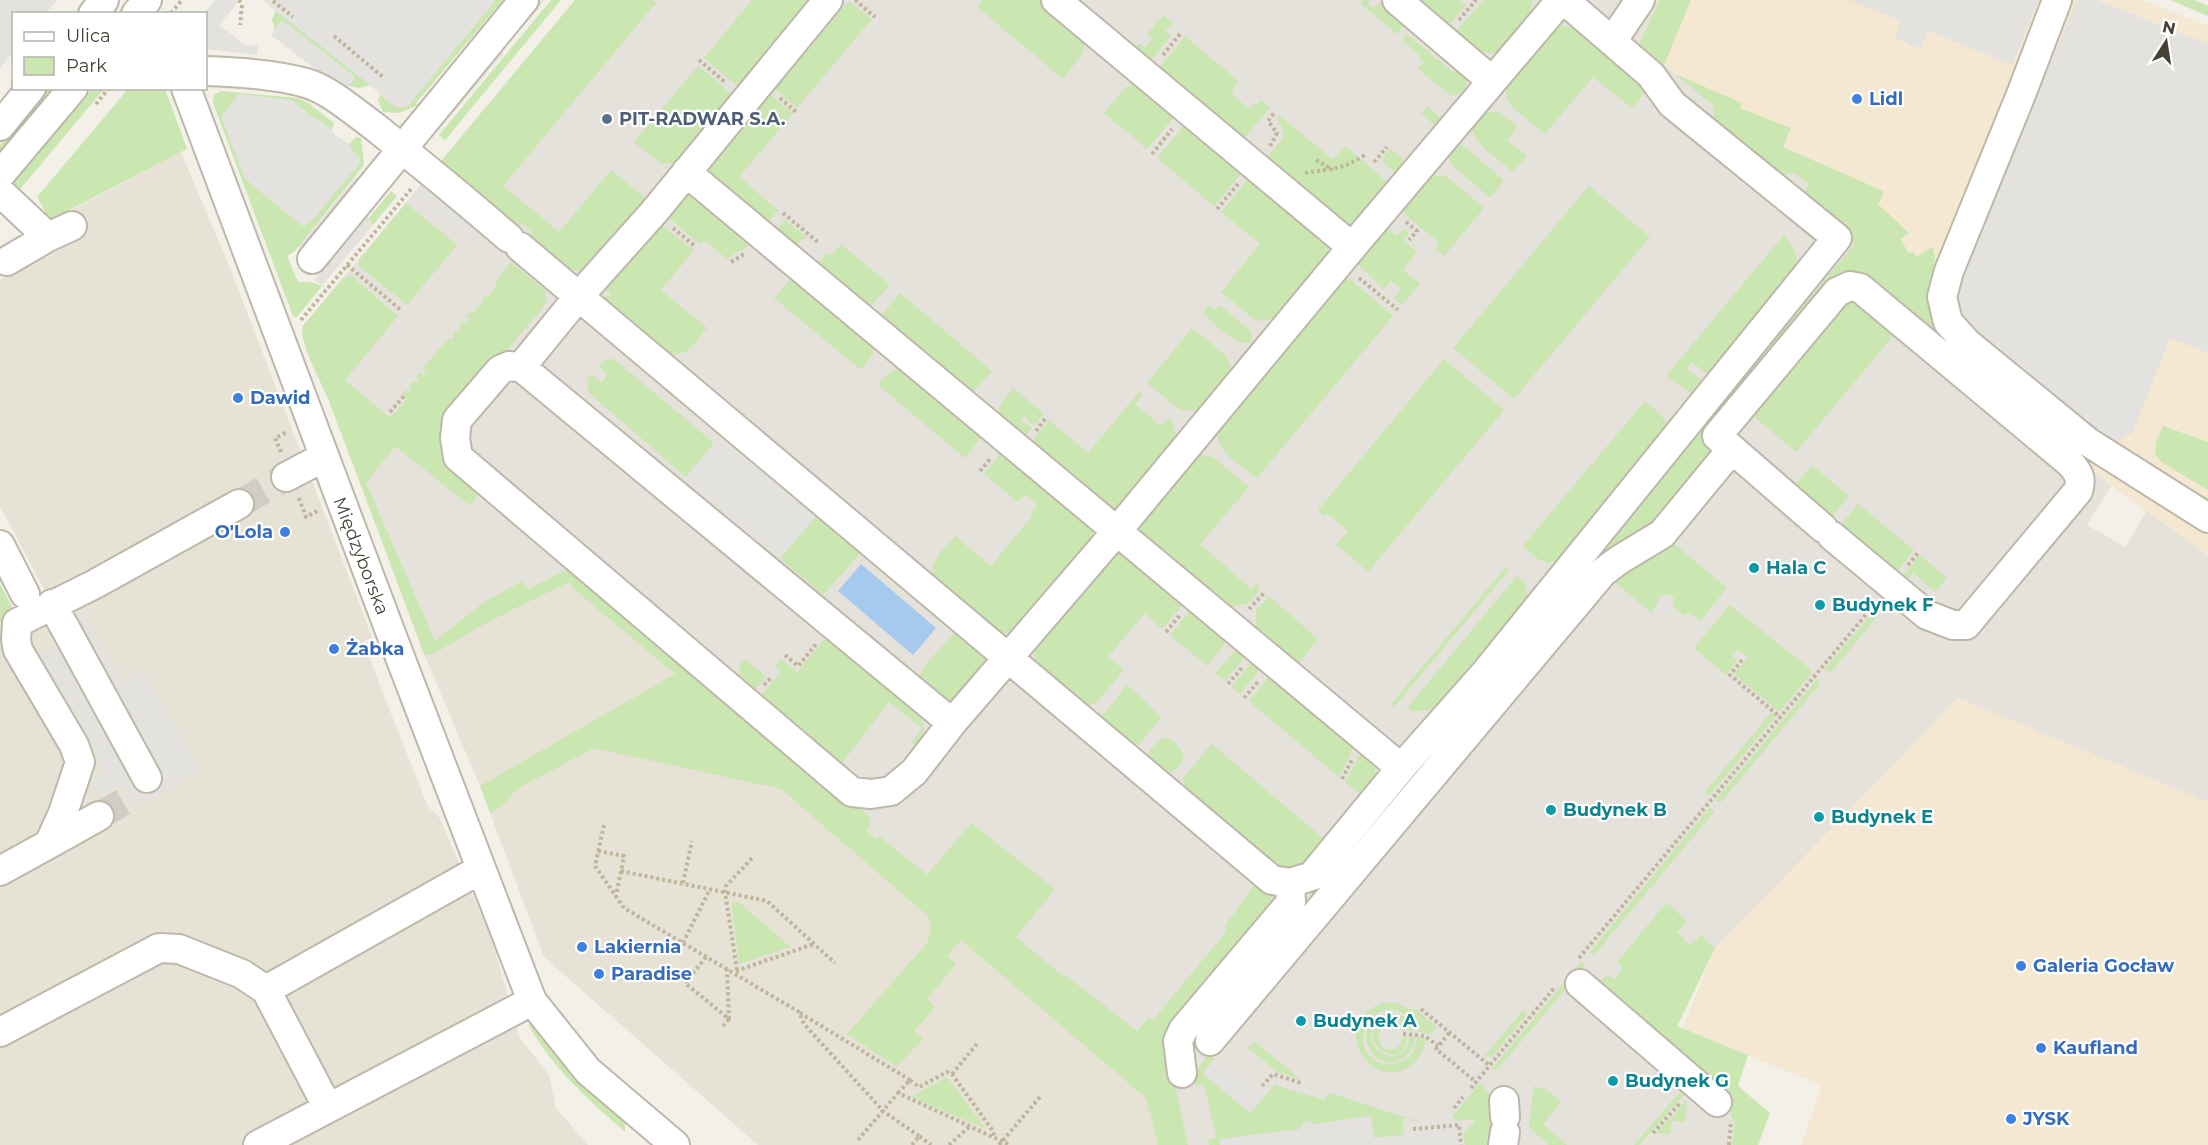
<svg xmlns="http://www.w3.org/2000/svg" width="2208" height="1145" font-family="Montserrat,sans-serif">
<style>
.residential{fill:#e6e2d5}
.commercial{fill:#f4e8d2}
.industrial{fill:#e5e1db}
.green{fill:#cae6b1}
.parking{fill:#e4e2de}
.water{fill:#a5caee}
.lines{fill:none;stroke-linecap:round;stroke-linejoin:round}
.minor-tunnel{stroke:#d0cdc4;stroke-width:28;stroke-dasharray:28 14;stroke-linecap:butt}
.minor-casing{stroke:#beb8aa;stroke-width:32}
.path{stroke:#bfb59b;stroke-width:4;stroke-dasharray:3 3;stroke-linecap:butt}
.minor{stroke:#fff;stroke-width:28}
.shop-dot{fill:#3f7fe0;stroke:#fff;stroke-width:2}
.service-dot{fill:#5c6f8a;stroke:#fff;stroke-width:2}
.culture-dot{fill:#0f9aa8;stroke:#fff;stroke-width:2}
.labels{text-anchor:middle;stroke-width:4.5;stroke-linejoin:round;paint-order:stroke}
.shop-label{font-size:18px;font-weight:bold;fill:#366cbe;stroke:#fff;text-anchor:start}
.service-label{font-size:18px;font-weight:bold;fill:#4e5e75;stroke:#fff;text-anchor:start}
.street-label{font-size:18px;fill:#454136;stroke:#fff}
.culture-label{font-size:18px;font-weight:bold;fill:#0d838f;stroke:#fff;text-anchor:start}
</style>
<rect width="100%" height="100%" fill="#f3f0e7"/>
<path class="residential" d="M181,152L230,268L372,637L364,641L379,683L428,807L439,817L490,934L520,1038L549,1075L556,1108L588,1145H0V623L48,597L0,506V280L82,238L68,212Z
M570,582L576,591L1094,1024L1184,1145H758L544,957L480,786L424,654L428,655L490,621Z"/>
<path class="commercial" d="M1660,0H2143L2208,26V556L2111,486L1958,359L1866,233L1639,44Z
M1958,698L2208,802V1145H1801L1822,1085L1682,1029L1715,948Z"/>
<path class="industrial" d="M575,0H1660L1639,44L1867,233L1958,359L2111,486L2087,525L2125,547L2147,511L2208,556V802L1958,698L1715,948L1677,1027L1762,1118L1753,1145H1184L1094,1024L576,591L570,582L490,621L435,653L428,655L424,654L329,400L308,352L302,333V327Z"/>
<path class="green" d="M485,0H503L416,103L418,105L399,113L383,112L378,100L381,94Z
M551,0H561L445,140L439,135Z
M575,0H653L658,4H655L503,186L559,232L611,170L647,199L588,269C564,278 545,253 527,238L532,232L522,223L517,229L439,164Z
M752,0H812L739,87L704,58Z
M983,0H1048L1086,40L1083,53L1063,79L977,7Z
M1363,0H1370L1367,3L1374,9L1380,2L1406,23L1397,34L1360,3Z
M1416,0H1459L1466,5L1448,26Z
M1484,0H1532L1531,14L1504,47L1491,54L1475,49L1455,32Z
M1660,0H1691L1664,65L1639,44Z
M2170,0H2194L2208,6V16Z
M849,1L872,19L797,108L775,89Z
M277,7L370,85L359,88L349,86L355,77L283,21L275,30L272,20Z
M1163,15L1173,23L1165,32L1171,36L1151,60L1136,47L1139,43L1145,48L1153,39L1147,34Z
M1560,25L1574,28L1648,89L1632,108L1593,77L1545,134C1536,126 1511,109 1507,98C1505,92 1507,85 1508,79L1554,28Z
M1407,34L1454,73L1460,67L1468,77C1467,87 1462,96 1451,96L1418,69L1424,62L1418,56L1419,55L1402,40Z
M1185,36L1238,81L1231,94L1249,109L1255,103L1257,105L1261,100L1270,108L1244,138L1160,67Z
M698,66L733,95L681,158L675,162L662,164L634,142Z
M1675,74L1742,103L1740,108L1791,128L1783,147L1883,191L1882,197L1878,204L1909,233L1900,239L1909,253L1913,252L1917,257L1933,247L1935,259L1930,300L1962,353L1862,283L1718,445L1657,530L1616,556L1608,549L1309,914L1301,907L1395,792L1536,626L1855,244L1817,212L1803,193L1809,185L1795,173L1779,175L1712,123L1714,106Z
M1138,83L1177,114L1147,149L1104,113L1125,88Z
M47,89H57L0,157V145Z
M91,89H104L15,195L10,186Z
M128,89H165L187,149L50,220L37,197Z
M221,91L297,98L307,102L334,123L331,131L346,147L356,137L361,138L364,165L295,251L287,256L298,282H311L322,286L297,317L293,316L213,103L214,95Z
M771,95L793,113L739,177L778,210L762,230L700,179Z
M1427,106L1441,118L1439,127L1402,172L1396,173L1383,162L1384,157L1390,149L1407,163L1437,127L1421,113Z
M1485,112H1498L1518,126L1507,140L1527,156L1513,172C1499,160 1449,128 1485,112Z
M1279,115L1333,160L1345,146L1386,181L1387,186L1350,227L1267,157L1283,138V130L1277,120Z
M1188,121L1245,169L1214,206L1157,158Z
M1463,145L1504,181L1490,198L1450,163L1448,154L1454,146Z
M1434,176H1446L1484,208L1444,256L1435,249L1439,243L1399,209L1428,178Z
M1250,177L1329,240L1328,255L1280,315C1271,320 1265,322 1255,320L1221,292L1260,244L1221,212Z
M1589,186L1650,237L1514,399L1453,348Z
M391,191L397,196L372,226L369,218Z
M692,193L754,239L748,246L727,259L704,240L699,244L664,214L685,194Z
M406,203L457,245L407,305L359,266V260Z
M785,220L806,237L804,240L802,239L790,253L776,230Z
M656,223L662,225L694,250L661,290L707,328C693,344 688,359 665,353L608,306L605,295L609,296L611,293L605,291L606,285Z
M1385,226L1397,236L1404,229L1409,233L1403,240L1417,252L1403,270L1420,284L1402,305L1394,298L1401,289L1391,281L1384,289L1358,264V258Z
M1784,235L1795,251L1798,266L1713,379L1692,362L1686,368L1707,385L1697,398L1666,376Z
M841,244L890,285L869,308L812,272L826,254H833Z
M511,262L546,291V301L541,310L450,417L480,492L470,506L395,446L366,483L435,641L483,603L522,581L529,589L569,568L869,816L871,821L867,831L876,839L879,836L927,875L971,823L1055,889L1016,937L1063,976L1065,975L1137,1031L1149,1017L1153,1020L1226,932L1225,926L1257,881L1271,896V905L1168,1053L1188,1145H1158L1146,1098L961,940L947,956L956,964L927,999L935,1007L914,1031L923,1038L897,1067L847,1034L927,943L931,928L929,917L781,789L594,748L517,789L502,806L490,813L480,786L675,674L576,591L569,582L490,621L435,653L428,655L424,654C393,571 362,487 330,404C322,382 301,349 302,327L343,278L352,276L398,316L345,380L390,418L407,399L402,394L406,390L409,392L411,388L409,386L413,381L416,383L419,379L416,377L420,372L423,375L426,371L423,368L449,338L452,340L454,337L452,334L456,330L459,332L462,328L459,326L463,321L466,323L469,319L466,317L470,312L473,314L476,311L474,310L483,302L481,301L485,296L488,297L497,286L495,283Z
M793,276L872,338L873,354L861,370L774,298Z
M1346,279L1351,280L1393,316L1257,478C1241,465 1214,452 1218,429L1341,280Z
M900,293L992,371L979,386L971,392L881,316Z
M1845,294L1898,330L1796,452L1750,413Z
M1209,305L1214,311L1219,305L1251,331L1252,339L1250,343C1231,343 1216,325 1203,313Z
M1192,328L1226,356L1231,368L1229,377L1203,409L1195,411L1180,410L1147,383Z
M610,359L615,360L714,443L686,477L590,394C587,387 586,381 591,374L601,383L608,374L598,366L604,361Z
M1444,359L1504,410L1368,572L1336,544L1348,531L1327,513L1324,516L1318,510Z
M907,367L980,431L981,438L965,458L878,385C887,373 892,369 907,367Z
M1013,388L1044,414L1034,426L1025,416L1021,421L1032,428L1019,444L997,417L1000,405Z
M1139,392L1143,395L1135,404L1161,426L1169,418C1175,426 1177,433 1173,443L1122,506L1108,512L1029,445L1049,420L1088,453Z
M1645,401L1660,414L1671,429L1562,559L1547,563L1536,558L1523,546Z
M2163,426L2208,442V490L2163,463L2155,454L2156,442Z
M1003,450L1094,530L1091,542L1019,628L1005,633L993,630L933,578C930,560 944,549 955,536L991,566L1033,515L1031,513L1037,505L1025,494L1018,502L984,474Z
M1200,455L1213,457L1249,487L1200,544L1251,589L1256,584L1260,589L1247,604L1228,607L1138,534L1137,527L1193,458Z
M1812,465L1849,496L1826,524L1794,486Z
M1858,504L1914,550L1892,578L1836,531Z
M820,512L863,550L823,595L780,558Z
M1666,537L1727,588L1700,621L1689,612L1684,615L1672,606L1675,601L1672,596L1666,594L1660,596L1656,606L1651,612L1607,576Z
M1120,553L1128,554L1182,600L1181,607L1162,629L1145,613L1108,657L1124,670L1097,702L1087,707L1038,667L1034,654L1035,645L1114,555Z
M1920,555L1947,578L1935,592L1913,573L1907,580L1901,582L1899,581Z
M1506,567L1509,570L1394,707L1391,704Z
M1517,576L1526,584L1527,598L1437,706L1430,709L1413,712L1408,707Z
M0,584L16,614L0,623Z
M1890,592L1889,602L1831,672L1824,670Z
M1269,596L1318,639L1291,672L1256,633V611Z
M1730,605L1810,669L1811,674L1779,712L1734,674L1748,658L1738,649L1732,656L1738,660L1726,675L1694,648Z
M1193,611L1226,639L1222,647L1207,666L1170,635L1189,612Z
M957,630C969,640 986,650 985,667L958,701L945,700L919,676L928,662Z
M831,632L920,711L924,729L920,746L911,743L922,728L889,702L842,763L761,696L781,672L775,666L781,659L797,672Z
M1237,649L1249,652L1225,681L1215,673Z
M1256,657L1260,665L1257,673L1240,694L1231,687Z
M745,659L766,677L755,690L739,675L740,665Z
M1272,673L1356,743L1339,777L1249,701Z
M1818,678L1820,684L1721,802L1715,801Z
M1127,685L1142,698L1161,718L1139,744L1130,745L1100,719Z
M1771,713L1776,716L1710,795L1705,792Z
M1164,738H1169C1186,753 1191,760 1168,774C1159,768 1141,760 1152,748C1156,743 1158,741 1164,738Z
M1212,744L1324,839L1308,859L1292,872L1279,870L1185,791L1183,778Z
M1364,750C1381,770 1377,775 1362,795L1345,782L1358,757Z
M1710,807L1714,812L1594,955L1589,953Z
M731,902H739L790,947L739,964Z
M1667,902L1687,922L1677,932L1690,945L1701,935L1715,948L1677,1026L1748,1055L1738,1086L1770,1113L1758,1145H1732L1735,1124L1726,1103L1599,983L1607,974L1614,980L1623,968L1617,962Z
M1582,961L1585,966L1498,1069L1491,1070Z
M1383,1003H1397L1413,1011L1415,1009L1437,1027L1430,1035L1417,1031C1415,1023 1410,1017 1403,1013C1372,995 1345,1047 1378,1062C1396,1070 1418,1057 1417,1037L1427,1039C1423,1046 1423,1053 1417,1060C1378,1103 1322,1024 1383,1003Z
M1524,1009L1527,1014L1492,1057H1484Z
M1391,1012L1405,1017L1414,1031H1409C1406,1025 1402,1021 1396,1019C1389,1017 1383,1019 1378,1023C1352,1044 1403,1078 1410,1037L1415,1036C1415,1044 1412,1052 1405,1057C1372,1081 1344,1018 1391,1012Z
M1390,1020L1400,1023L1407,1032C1398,1031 1395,1023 1385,1025L1378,1034L1381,1046C1390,1054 1402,1049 1403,1036L1407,1037C1402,1082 1344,1029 1390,1020Z
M528,1024L541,1030L625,1117V1132C588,1099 552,1068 528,1024Z
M1254,1041L1301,1080L1277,1072L1248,1048Z
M1207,1056H1213L1214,1060L1203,1073L1250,1113L1275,1085L1324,1100L1330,1093L1423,1123L1403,1118L1404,1135L1374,1138L1371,1116L1314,1124L1306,1120L1299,1130L1220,1139V1145H1209L1208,1140L1216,1137L1204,1084L1196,1086L1194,1075Z
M947,1077L986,1129L911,1097Z
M1480,1083C1502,1103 1494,1118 1490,1145H1465L1463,1135L1474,1122V1119L1456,1121L1452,1117Z
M1534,1086L1548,1090L1561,1102L1543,1124L1567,1145H1549L1529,1127Z
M1685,1086L1690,1088L1639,1145H1634Z
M1687,1099L1685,1122L1672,1121L1670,1135L1657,1133Z"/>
<path class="parking" d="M0,0H57L46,13L14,14L13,52L0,68Z
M215,0H235L238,2L219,25L244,44L258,46L257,55L206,49V14L204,13Z
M262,0H496L408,106L400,108L391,104L370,85Z
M535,0H545L502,51L504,53L437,132L430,126Z
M1848,0H2039L2012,65L1928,31L1920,49L1894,38L1901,21Z
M2077,0H2097L2208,44V353L2170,338L2133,432L2114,443L2097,435L1956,319L1951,298Z
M282,20L355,77L345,92L271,35Z
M239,94L292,100L312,117L322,121L337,136L349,144L353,152L360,157V163L310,223L302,226L245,179L221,116Z
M356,177L363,183L306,251L299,246Z
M423,181L475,224L464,237L417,198Z
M368,216L372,226L322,286L314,280Z
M714,443L748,452L820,512L780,558L686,477Z
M81,608L121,680L143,669L200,771L136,808L123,784L97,798L89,783L106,773L39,655L60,643L51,625Z
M1214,1060L1262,1099L1250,1113L1203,1074Z
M1372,1120L1374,1138L1440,1131L1452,1136L1457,1145H1220V1139Z"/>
<path class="water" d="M861,564L936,628L913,655L838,591Z"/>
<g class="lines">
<path class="minor-tunnel" d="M239,504L286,477
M99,816L123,802"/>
<defs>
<path id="minor" d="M828,0L654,212L579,296L521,367L952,723
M1056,0L1352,247
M1397,0L1492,81
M2057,0L2022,92L1949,271L1942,297L1948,322L1967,343L2088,442L2208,518
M93,14L104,0
M136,14L147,0
M1613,40L1640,0
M206,71C238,72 274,74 306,83C328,89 356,113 375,127C420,163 465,200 509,238
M186,88L390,631L532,1001L588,1071L675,1145
M0,126L31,88
M686,172L1401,768
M0,175L73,88
M0,192L48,237L7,261
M48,237L72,226
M520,247L1272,880L1290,883L1312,876L1401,768L1486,672L1837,238L1672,104L1651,75L1564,0
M312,259L524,0
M521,367L509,366L500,370L457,420L455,438L458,457L852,792L871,794L891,791L914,772L952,723L1117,531L1358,240L1561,0
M286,477L324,457
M1823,528L1717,436L1837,292L1850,286L1860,288L2070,463C2079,473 2082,479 2078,491L1966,625H1953L1927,615L1832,536
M0,545L25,594
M52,604L147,778
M49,844L99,816
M0,871L49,844L63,813L80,762L74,745L18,650L16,640L17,623L95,584L239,504
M1580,984L1717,1102
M266,990L481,869
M0,1032L159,948L179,949L242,974L266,990L328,1108
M1210,1041L1603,572L1619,560L1662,534L1732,449
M1182,1073L1178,1041L1183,1030L1291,902L1290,883
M1504,1101L1505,1117
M258,1145L532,1001
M1503,1145L1505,1132"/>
</defs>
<use href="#minor" class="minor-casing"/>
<path class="path" d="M239,0L242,5L240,25
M855,0L875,17
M273,1L293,17
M171,13L182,0
M1459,20L1476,0
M334,36L384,78
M1163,55L1181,33
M699,60L726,83
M780,98L796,112
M96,104L109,88
M1270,146L1277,133L1268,121L1275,112
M1152,154L1172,129
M1316,160L1333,170
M1374,162L1387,147
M1305,173C1333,168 1339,171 1365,155
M1217,209L1238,184
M783,213L819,243
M1406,222L1417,231L1409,240
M673,228L696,247
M731,262L746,253
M347,265L402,311
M1359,278L1398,310
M301,320L412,188
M390,412L404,396
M1036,431L1045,419
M281,452L275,438L287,432
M980,471L991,458
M299,498L306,517L319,510
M1908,565L1918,553
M1249,609L1265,592
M1166,632L1180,615
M785,655L798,666L817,643
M1742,660L1730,675L1780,717
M1228,684L1242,668
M764,685L771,678
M1244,698L1258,682
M1342,779L1352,760
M604,825L595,866L624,908L799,1012L804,1024L883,1111L919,1136
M598,851L624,856L616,896
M621,871L767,901L835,963
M683,883L692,841
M683,943L710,889
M706,957L685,983L729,1019L727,969
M1579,958L1874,605
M737,970L725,892L726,886L754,856
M736,971L814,944
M1421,1009L1489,1065
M800,1013L910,1080
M723,1026L729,1019
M1449,1033L1436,1049L1476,1082
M1403,1034L1425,1036L1438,1046
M952,1074L977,1044
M1262,1086L1273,1074L1301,1083
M1471,1088L1555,987
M898,1093L910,1080L919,1087L947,1072L952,1074L993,1131L995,1138
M1454,1108L1463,1097
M1413,1129L1459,1125L1461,1145
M1653,1133L1681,1102
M858,1140L898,1093L1010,1145
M912,1145L919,1136L931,1145
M949,1145L970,1126
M999,1145L1040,1097
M1729,1145L1731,1122"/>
<use href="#minor" class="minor"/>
</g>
<g class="shop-dot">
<circle cx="1857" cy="99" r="6"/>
<circle cx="238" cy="398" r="6"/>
<circle cx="285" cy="532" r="6"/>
<circle cx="334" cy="649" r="6"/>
<circle cx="582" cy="947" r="6"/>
<circle cx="2021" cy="966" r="6"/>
<circle cx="599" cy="974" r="6"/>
<circle cx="2041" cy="1048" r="6"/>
<circle cx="2011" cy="1119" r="6"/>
</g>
<circle class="service-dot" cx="607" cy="119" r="6"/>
<g class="culture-dot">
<circle cx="1754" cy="568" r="6"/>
<circle cx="1820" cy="605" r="6"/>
<circle cx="1551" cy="810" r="6"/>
<circle cx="1819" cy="817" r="6"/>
<circle cx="1301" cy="1021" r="6"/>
<circle cx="1613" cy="1081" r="6"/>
</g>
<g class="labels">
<g class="shop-label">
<text x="1869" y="105">Lidl</text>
<text x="250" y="404">Dawid</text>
<text x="273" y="538" text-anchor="end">O'Lola</text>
<text x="346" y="655">Żabka</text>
<text x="594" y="953">Lakiernia</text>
<text x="2033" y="972">Galeria Gocław</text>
<text x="611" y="980">Paradise</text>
<text x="2053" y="1054">Kaufland</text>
<text x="2023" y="1125">JYSK</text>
</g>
<g class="service-label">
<text x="619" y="125">PIT-RADWAR S.A.</text>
</g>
<g class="street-label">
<text transform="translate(361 556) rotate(69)" y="6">Międzyborska</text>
</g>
<g class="culture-label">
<text x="1766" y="574">Hala C</text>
<text x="1832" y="611">Budynek F</text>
<text x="1563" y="816">Budynek B</text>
<text x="1831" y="823">Budynek E</text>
<text x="1313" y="1027">Budynek A</text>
<text x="1625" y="1087">Budynek G</text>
</g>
</g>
<rect x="12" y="12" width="195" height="78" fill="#ffffff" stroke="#b5b3af" stroke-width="1.5"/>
<rect x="24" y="32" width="30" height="9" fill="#ffffff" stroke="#b5b3af" stroke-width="1.5"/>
<text x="66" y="42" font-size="18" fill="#454136">Ulica</text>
<rect x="24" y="57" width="30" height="18" fill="#cae6b1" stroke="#b5b3af" stroke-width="1.5"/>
<text x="66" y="72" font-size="18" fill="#454136">Park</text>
<g transform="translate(2166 42) rotate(12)" stroke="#ffffff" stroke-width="4.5" paint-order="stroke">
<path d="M0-4.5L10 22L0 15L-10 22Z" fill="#454136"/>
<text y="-9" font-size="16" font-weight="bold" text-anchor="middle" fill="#454136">N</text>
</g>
</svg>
